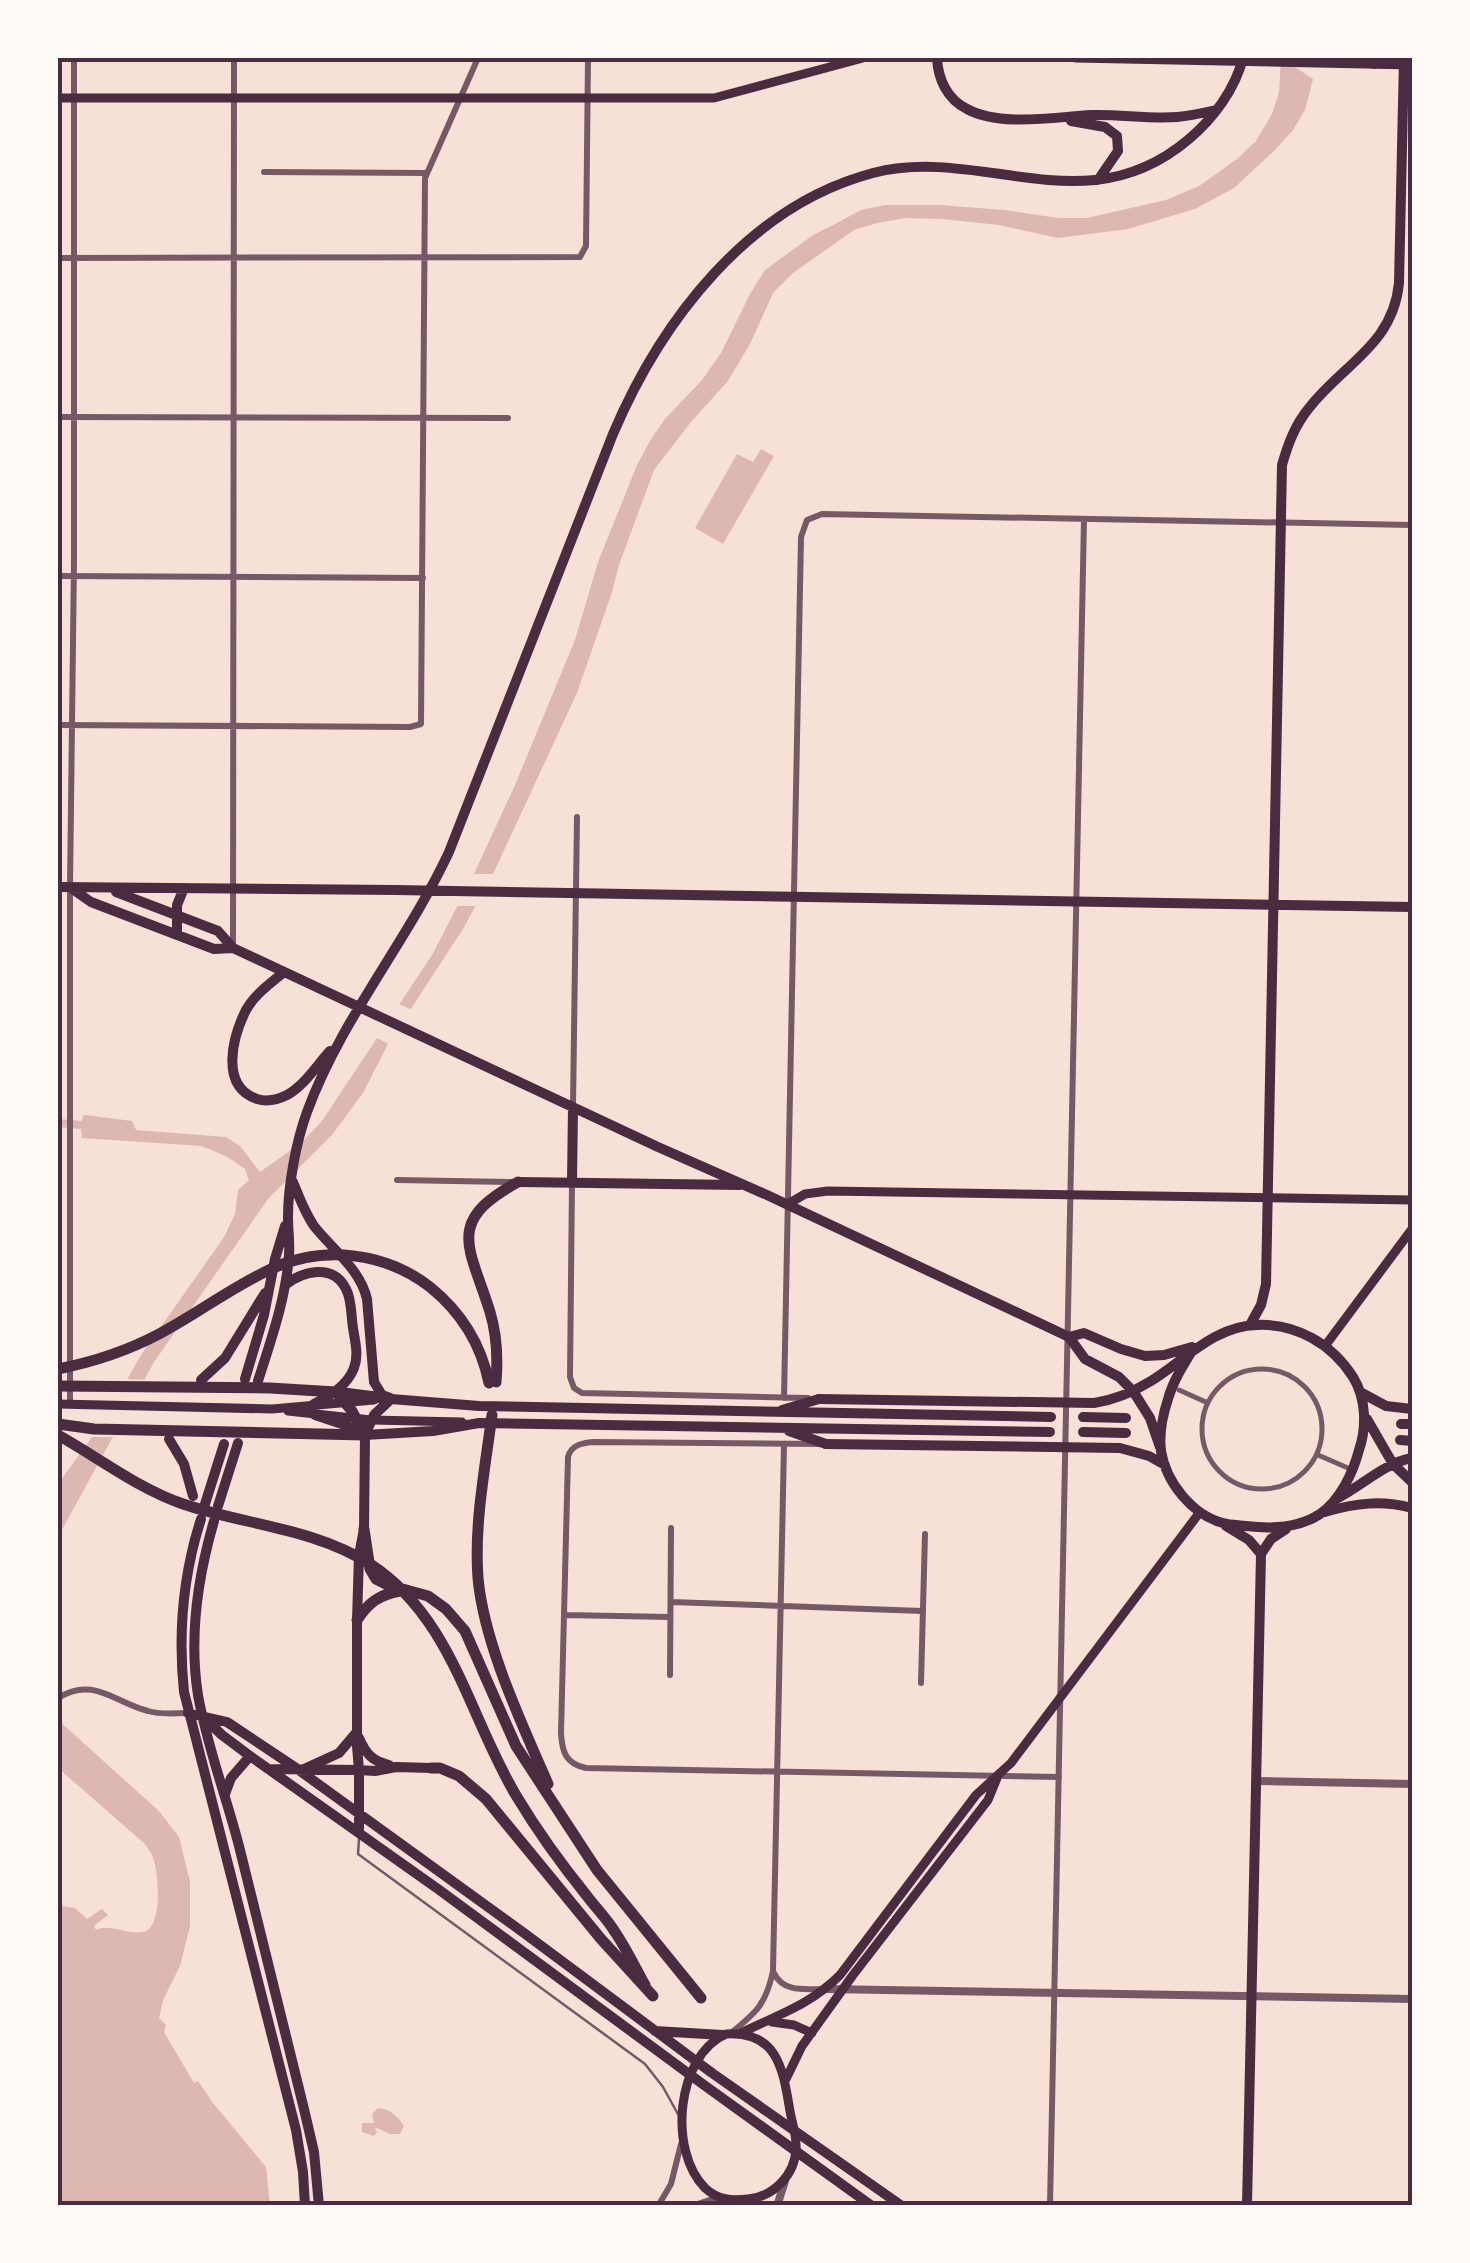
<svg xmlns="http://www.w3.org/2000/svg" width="1470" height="2263" font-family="'Archivo Narrow',sans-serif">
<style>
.water{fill:#dcb8b0}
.pier{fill:#f7e1d7}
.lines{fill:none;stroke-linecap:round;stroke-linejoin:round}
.service{stroke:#755966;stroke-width:2.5}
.pedestrian{stroke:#755966;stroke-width:5}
.minor{stroke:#755966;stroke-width:6}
.tertiary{stroke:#755966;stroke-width:8}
.secondary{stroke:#4a2c40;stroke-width:9}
.primary{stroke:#4a2c40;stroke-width:10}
.trunk{stroke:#4a2c40;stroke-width:10}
.motorway{stroke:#4a2c40;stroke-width:11}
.neatline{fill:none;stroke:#4a2c40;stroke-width:4}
</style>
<rect width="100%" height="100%" fill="#f7e1d7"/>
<path class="water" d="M1281,58L1313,79L1305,110L1293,130L1274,151L1234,188L1195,209L1128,229L1058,238L999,225L942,219L906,218L877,223L854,230L793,273L773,293L750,344L728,381L691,422L654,470L619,565L612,592L577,693L493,874L463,929L388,1044L363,1093L332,1135L268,1199L154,1362L58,1537V1484L108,1415L139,1358L224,1237L235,1214L238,1190L249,1180L245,1169L226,1156L201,1146L82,1138L81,1129L58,1127V1119L82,1121L83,1116L86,1115L132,1121L136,1130L226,1137L240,1146L260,1172L301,1143L322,1121L432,955L473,876L515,785L575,640L598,562L637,465L651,439L665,419L702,380L721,353L750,294L765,270L813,235L835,224L861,210L885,205H940L1004,210L1058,218H1087L1166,200L1199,186L1237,159L1256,141L1272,114L1279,92Z
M761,449L774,456L723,544L695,528L737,454L753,462Z
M58,1720L159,1811L179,1837L190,1882V1926L180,1966L163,2000L159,2018L166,2025L164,2032L194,2083L198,2081L213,2103L266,2167L270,2205H58V1901L62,1906L75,1908L87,1919L102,1909L108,1915L94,1926L96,1930C110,1923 127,1935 143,1932C163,1929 159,1873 153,1858C152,1853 148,1849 145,1844L58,1768Z
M378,2108C391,2109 397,2116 404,2126L400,2134H390L377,2128L375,2129L377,2132L374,2136L362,2132V2123H374L372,2114Z"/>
<path class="pier" d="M469,874H498L481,906H451Z
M394,1002L415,1011L393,1046L373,1036Z
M122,1379L151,1380L119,1437H86L104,1412Z"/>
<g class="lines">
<path class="service" d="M359,1839L358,1854L645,2064L663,2087L679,2116"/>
<path class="pedestrian" d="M1202 1429a60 60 0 1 1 120 0a60 60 0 1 1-120 0Z
M1179,1390L1208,1403
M1318,1455L1348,1468"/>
<path class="minor" d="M264,172L426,173
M58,258L580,257L586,246L588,58
M58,417L508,418
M58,576L423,578
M58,725L410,727L421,724L425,178L478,58
M233,947L234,58
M573,1106L577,817
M397,1180L512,1182
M572,1182L570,1377L574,1388L582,1393L808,1398
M784,1398L801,537L807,520L822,514L1412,525
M70,1405V887L74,561V58
M820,1444L593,1442C582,1443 571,1445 568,1457L561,1733C562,1752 566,1764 586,1768L1059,1777
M671,1602L922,1611
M564,1615L670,1617
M670,1675L671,1528
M921,1683L925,1534
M58,1698C93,1676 114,1702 148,1711C161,1715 174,1713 188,1713
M774,1973C783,1993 806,1989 825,1989
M731,2033C757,2012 766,2004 773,1971L784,1445
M658,2206L671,2184L681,2144
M692,2206L718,2197
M1050,2206L1084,519"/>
<path class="tertiary" d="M1256,1781L1412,1784
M826,1989L1412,1999
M777,2206L785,2181"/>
<path class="secondary" d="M1075,58L1412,65
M58,98H714L863,58
M788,1204L805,1194L828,1191L1412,1200
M1325,1346L1412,1229
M58,1404L272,1409L374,1400
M288,1411L371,1420L462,1422
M772,2022L794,2025L812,2033
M726,2034C779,2031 783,2071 790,2111C792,2123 797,2136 796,2149C795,2175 773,2197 748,2199C731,2201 718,2200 705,2188C668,2151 676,2056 726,2034Z
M739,2034C777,2015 809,2006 840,1975L976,1795L1011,1763L1200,1512
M786,2079L802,2046L853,1975L988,1800L997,1778"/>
<path class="primary" d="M937,58C938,79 947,99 967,109C1000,127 1054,117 1091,115C1119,114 1148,119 1177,117C1190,116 1203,113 1216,110
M1374,58V64
M1071,121L1105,127L1117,136L1118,151L1098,180
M58,887L395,890L1412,907
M71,888L91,902L214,949L233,948
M116,892L218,931L233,948L658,1147L767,1195L1069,1337L1085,1359L1119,1377L1133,1391L1150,1418L1160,1447
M177,934V905L184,888
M284,972C270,984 255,994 246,1010C233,1036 219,1086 257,1099C267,1102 277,1100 287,1095C304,1086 317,1065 330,1051
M293,1182C299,1197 305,1213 314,1226C333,1250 360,1269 367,1299L374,1382L382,1395L390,1398
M518,1182L740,1185
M572,1182L573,1107
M285,1285C303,1271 333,1263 346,1289C352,1300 351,1316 353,1328C355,1341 359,1355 354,1368C347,1386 331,1395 314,1404
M1250,1325L1261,1305L1266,1284L1282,465C1288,444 1295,425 1309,408C1343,364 1393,345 1399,283L1404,58
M1069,1337L1084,1333L1121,1349L1145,1356L1164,1355L1192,1347
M245,1379L264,1315L275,1259L285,1226
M201,1380L225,1358L265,1293
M258,1381C271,1340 286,1298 289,1255C290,1243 288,1230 288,1217C288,1186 296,1142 307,1112C341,1019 407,942 449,852L613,434C661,321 748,206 873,173C983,145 1086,227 1189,139C1214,118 1235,89 1243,58
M1360,1392L1386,1406L1412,1409
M819,1399L1094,1403C1115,1400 1133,1392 1151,1381C1185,1360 1214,1326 1257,1325C1296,1323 1332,1344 1353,1377C1366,1398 1367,1427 1359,1450C1353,1473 1340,1500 1320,1514C1299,1528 1270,1529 1246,1526C1238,1525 1230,1525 1223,1523C1192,1515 1166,1482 1161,1451C1159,1435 1163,1414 1168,1399C1173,1381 1183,1366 1192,1351
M1367,1419L1393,1464L1412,1482
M169,1439L184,1464L193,1496
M826,1444L1120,1448L1149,1456L1165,1465
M1336,1499C1362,1486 1384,1463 1412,1458
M205,1504L224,1444
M218,1506L238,1443
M1325,1512C1356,1503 1381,1500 1412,1508
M201,1519C183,1575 178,1634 184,1692L296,2130L303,2172L305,2206
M214,1521C198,1576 189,1638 198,1695C207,1747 227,1798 240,1850C261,1936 283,2023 304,2109L314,2152L319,2206
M1226,1526L1249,1540L1261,1554
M188,1713L227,1722L296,1768L524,1933L712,2073L902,2206
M203,1717L222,1735L250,1756L438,1889L704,2085L872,2206
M268,1769L359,1770V1833
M225,1794L231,1778L250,1756
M655,2031L723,2035
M1247,2206L1261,1554L1271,1539L1286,1529"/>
<path class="trunk" d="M782,1410L819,1399
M315,1415L345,1425L365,1435L433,1431L479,1423L1050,1432
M1083,1417L1126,1418
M1401,1424H1412
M789,1431L826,1444
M1083,1432L1126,1433
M1400,1440L1412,1441
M359,1738C366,1754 372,1761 389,1765
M431,1768L396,1767L375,1771L359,1770L357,1746V1620L359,1555L364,1529L365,1435L374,1415L391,1399L479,1406L1051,1417
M304,1769L339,1753L356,1733"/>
<path class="motorway" d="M58,1369C93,1362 127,1351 159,1334C197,1314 232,1287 271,1269C323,1245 385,1252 430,1287C461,1312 481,1344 489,1383
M496,1382C498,1358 497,1335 490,1312C470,1247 444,1222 518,1182
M58,1386L270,1388L336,1392L391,1399
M492,1415C485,1469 474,1524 478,1578C484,1644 522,1724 548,1784
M58,1424L94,1429L365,1435L352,1411L336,1392
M58,1435C99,1458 139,1489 183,1504C245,1525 314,1528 370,1564C453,1618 469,1718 517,1797C538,1832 562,1865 587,1896C596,1908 607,1919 615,1932C626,1948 635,1967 645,1985
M364,1529L370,1569L376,1579L388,1585L428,1596L446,1609L465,1631L516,1746L597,1870L701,1998
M357,1620C369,1602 379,1595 400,1591
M431,1768H440L459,1776L486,1799L601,1939L653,1996"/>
</g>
<rect width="1470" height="2263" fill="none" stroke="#fffaf5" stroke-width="120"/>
<rect x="60" y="60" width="1350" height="2143" class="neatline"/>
</svg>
